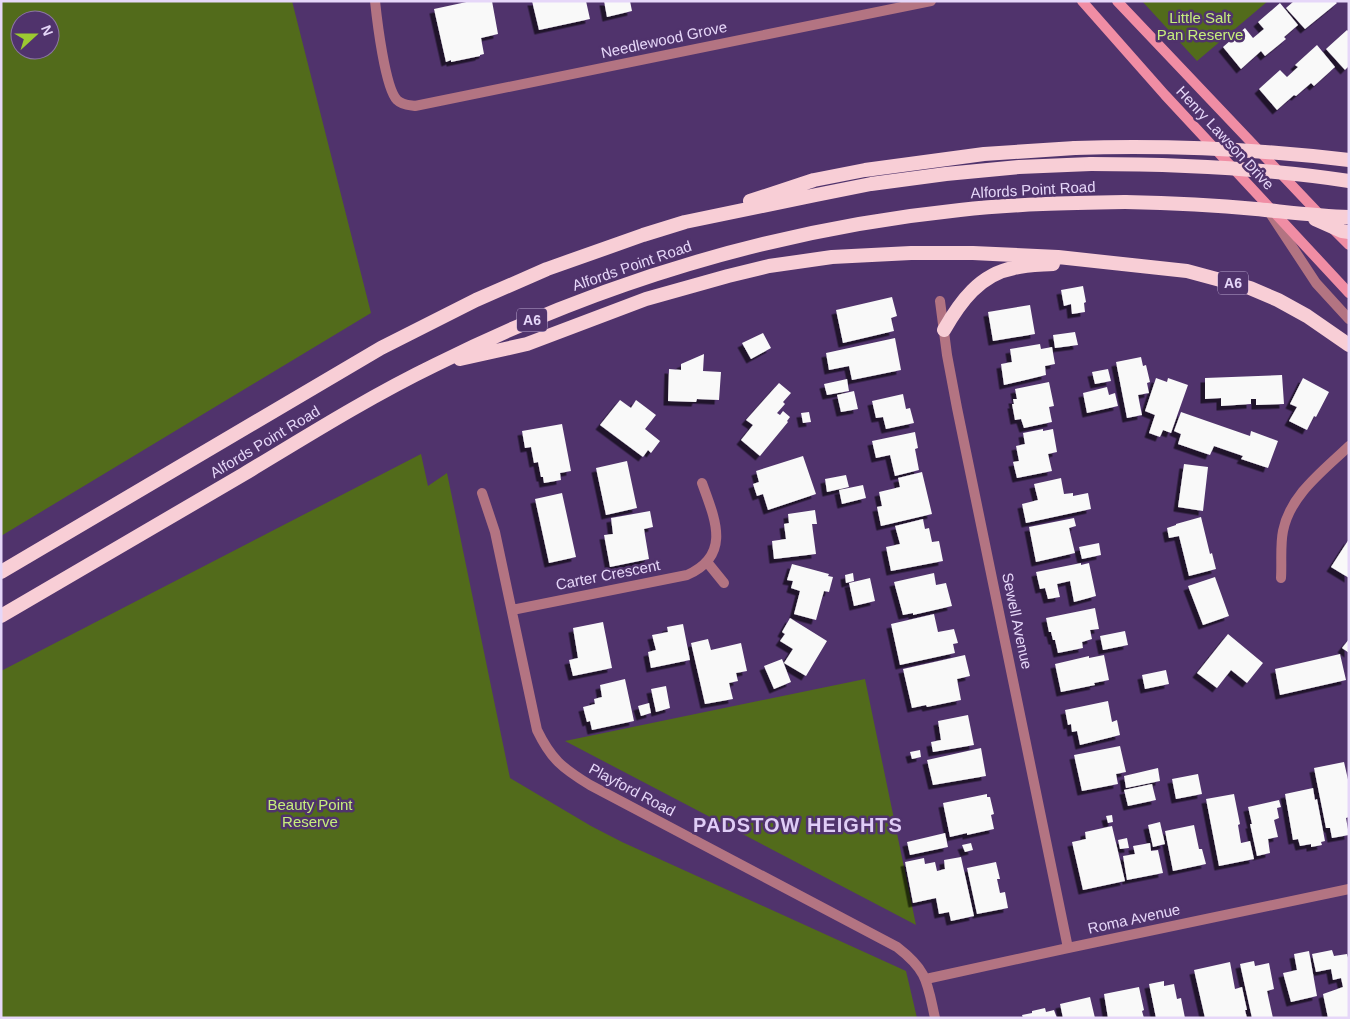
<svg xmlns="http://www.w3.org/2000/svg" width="1350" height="1019" font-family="Arial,sans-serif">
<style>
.green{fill:#526b1b;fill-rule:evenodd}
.building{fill:#f9f9f9;filter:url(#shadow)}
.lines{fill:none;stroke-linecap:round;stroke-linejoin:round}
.minor{stroke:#b37482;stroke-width:10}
.secondary{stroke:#f08da4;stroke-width:10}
.trunk{stroke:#f8ced6;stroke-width:14}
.trunk-bridge{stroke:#f8ced6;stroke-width:14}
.labels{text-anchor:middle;stroke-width:5;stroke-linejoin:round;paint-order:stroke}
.shield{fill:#50336c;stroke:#b9a6cf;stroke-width:1}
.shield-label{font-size:14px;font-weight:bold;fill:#e6d7f9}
.park-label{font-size:15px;fill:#c6ee7c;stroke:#50336c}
.street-label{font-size:15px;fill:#e6d7f9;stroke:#50336c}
.district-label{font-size:20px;font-weight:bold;letter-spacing:1px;fill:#dfcdf6;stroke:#50336c}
</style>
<defs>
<filter id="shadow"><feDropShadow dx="-4.5" dy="4.5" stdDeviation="0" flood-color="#0009"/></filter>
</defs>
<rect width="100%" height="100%" fill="#50336c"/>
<path class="green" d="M1,1H292L371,313L1,536ZM20,20H50V50H20Z
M1142,1H1268L1197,61Z
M421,454L428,486L447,473L510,778L591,826L622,842L906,971L917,1018H1V671Z
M865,679L916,925L565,741Z"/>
<path class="building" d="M471,1H492L498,34L481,38L484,54L480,55V56L451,62V60L446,62L434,9Z
M532,1H586L590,19L539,30Z
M604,1H630L632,11L607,17Z
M1294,1H1335L1337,3L1305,29L1286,8Z
M1280,3L1298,25L1284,37L1286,39L1265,56L1261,51L1241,69L1223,47L1245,28L1253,38L1264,29L1258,22Z
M1347,30L1349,32V66L1345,70L1326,49Z
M1317,45L1335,67L1314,86L1311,83L1296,96L1294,95L1277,110L1259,89L1280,70L1287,77L1298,67L1295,65Z
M1083,286L1086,302L1084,303L1085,312L1072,314L1071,304L1064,306L1061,290Z
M892,297L897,316L891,318L894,331L843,343L836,310Z
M1030,305L1035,334L993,341L988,312Z
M1075,332L1078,345L1055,348L1053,335Z
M763,333L771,348L751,359L742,343Z
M895,338L901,370L852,380L849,366L829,370L826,353Z
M1040,344L1041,349L1052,347L1055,364L1045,366L1046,375L1004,385L1001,364L1012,362L1010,349Z
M704,354L703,371L721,372L719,400L697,399L696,402L668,401L669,369L681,370V364Z
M1141,357L1143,366L1146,365L1150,382L1147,383L1149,393L1138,395L1142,415L1127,418L1116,362Z
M1108,369L1111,381L1095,384L1092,372Z
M1282,375L1284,404L1256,405V399H1251V404L1221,406V398L1205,399V378Z
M1156,378L1167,382L1168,378L1188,385L1171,433L1163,430L1160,437L1149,433L1155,415L1145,411Z
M1303,378L1329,392L1316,417L1314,416L1307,430L1289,421L1297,407L1290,404Z
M847,379L849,391L827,395L824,384Z
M1049,382L1054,406L1049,407L1052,422L1024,428L1021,419L1015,420L1012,404H1014L1013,399H1017L1015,389Z
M779,383L791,393L783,402L785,404L777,413L780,415L783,411L790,417L787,421L788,422L760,456L741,440L753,425L746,420Z
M1107,387L1109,395L1115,393L1118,406L1087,413L1083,393Z
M854,391L858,409L841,412L837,395Z
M903,394L906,409L910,408L914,423L886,429L883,417L876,418L872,401Z
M620,400L631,408L636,400L656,415L645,429L660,441L651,453L648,450L643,457L600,425Z
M809,412L811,422L803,423L801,413Z
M1181,412L1250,436L1251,431L1278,441L1268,468L1241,459L1243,456L1214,446L1210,455L1178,444L1181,434L1174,431Z
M562,424L571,471L560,473L561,480L544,483L543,477H541L538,462L534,463L531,447L525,448L522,431Z
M1043,429V431L1053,429L1057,452L1048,454L1052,471L1017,478L1013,462L1019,461L1016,446L1025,444L1023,433Z
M915,432L918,448L915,449L919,470L895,476L890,455L876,458L872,441Z
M803,456L816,494L768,510L763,494L757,496L753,484L759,482L756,471Z
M627,461L637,508L606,515L596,468Z
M1184,464L1208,467L1203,511L1178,507Z
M922,472L932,514L881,526L877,507L882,506L879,492L900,487L898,478Z
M846,475L849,487L827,492L825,479Z
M1061,478L1064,494L1073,493V496L1088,493L1091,509L1026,523L1022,504L1038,500L1034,484Z
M863,485L866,498L842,504L839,490Z
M562,493L576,557L549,563L535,499Z
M815,510L817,524H812L816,554L774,559L772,541L786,539L784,524L789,523L788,514Z
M650,511L653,527L644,529L649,559L610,567L604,535L613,534L611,518Z
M1201,517L1210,554L1212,553L1216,569L1189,576L1179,536L1169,538L1167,528L1176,525V524Z
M1074,518L1076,526L1069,528L1075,553L1036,562L1029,527Z
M923,519L925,529L929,528L932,542L939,541L943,561L891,571L886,547L900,544L895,526Z
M1349,539V578L1331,567Z
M1099,543L1101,555L1082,559L1079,547Z
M1081,563V565L1089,563L1096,596L1074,602L1070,581L1057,584L1060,597L1048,599L1045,588L1040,589L1036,572Z
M792,564L829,574L828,576L833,577L829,592L824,591L816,620L794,614L800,591L791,588L793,581L787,580Z
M853,573L854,581L846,583L845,575Z
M934,573L936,585L946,583L952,606L913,615V613L903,615L894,582Z
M1215,577L1229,616L1203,625L1188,586Z
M870,578L875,601L854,606L849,583Z
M1095,608L1099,629L1090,630L1092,639L1082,642L1083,648L1058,653L1055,640H1053L1051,632H1049L1046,618Z
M934,614L938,632L954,629L958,643L953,644L955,653L900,665L891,624Z
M790,618L827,641L806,676L784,663L793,649L780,641L785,634L782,632Z
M603,622L612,668L573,676L569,660L578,658L573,628Z
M683,624L690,660L651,668L648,652L656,650L652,635L668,632L667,627Z
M1125,631L1128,645L1103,650L1100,636Z
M1228,634L1263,663L1247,683L1231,670L1217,688L1197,673Z
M708,639L711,650L741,643L747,671L736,673L738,681L729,683L733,699L705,704L691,643Z
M1349,639V653L1342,648Z
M1340,654L1346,680L1280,695L1275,669Z
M965,655L970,676L957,679L961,700L927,707L926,705L912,708L903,669Z
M1104,655L1109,680L1094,683L1095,685L1061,692L1055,664L1089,656V658Z
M782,659L791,682L774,689L764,666Z
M1166,670L1169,684L1145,689L1142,675Z
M625,679L634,721L592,730L590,721L587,722L583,707L595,704L594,699L602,697L600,685Z
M666,686L670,708L656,712L651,689Z
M1108,701L1112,722L1117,720L1120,735L1080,745L1077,731L1072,732L1071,724L1068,725L1065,710Z
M649,703L651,713L641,716L638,706Z
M968,715L974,745L933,752L931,742L941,740L938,721Z
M1120,746L1126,772L1116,774L1118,784L1082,791L1074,755Z
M981,748L986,776L933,785L927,760Z
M920,750L921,757L912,759L910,752Z
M1344,762L1349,784V817L1346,818L1349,835L1332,838L1330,828H1326L1314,768Z
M1158,768L1160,781L1126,788L1124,776Z
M1198,774L1202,794L1176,799L1172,779Z
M1152,784L1156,800L1128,806L1124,790Z
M1313,788L1315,800L1317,799L1325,841L1321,842L1322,845L1311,847V844L1300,846L1298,839L1293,840L1285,794Z
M987,794V797H990L994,814L991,815L994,829L967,835V833L950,837L943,803Z
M1234,794L1240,824L1238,825L1241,843L1250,841L1254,859L1219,866L1206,799Z
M1279,800L1281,807L1277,808L1279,818L1274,820L1278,837L1268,839L1270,853L1257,856L1250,824H1252L1248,807Z
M1112,815L1113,822L1108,823L1106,816Z
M1160,822L1165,844L1153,847L1148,825Z
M1194,825L1199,849H1202L1206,864L1173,871L1165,831Z
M1112,826L1125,881L1083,890L1072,842L1086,839L1085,832Z
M945,833L948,847L910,855L907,842Z
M1127,838L1129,848L1120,849L1118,840Z
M971,843L973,850L965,852L962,845Z
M1150,843L1151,851L1158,850L1163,873L1127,880L1123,856L1135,854L1133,846Z
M961,857L974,916L951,921L949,912L939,914L936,898L913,903L905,862L924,858L925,864L935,862L937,871L945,869L944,860Z
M996,862L1000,879H997L1000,893L1005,892L1008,908L977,914L967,868Z
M1332,950L1334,956L1347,954L1349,961V1018H1328L1323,994L1343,987L1341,978L1333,980L1331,969L1316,972L1312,954Z
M1309,951L1317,996L1291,1002L1283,973L1297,970L1294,954Z
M1254,961L1255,966L1269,963L1274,989L1267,991L1273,1018H1252L1240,964Z
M1230,962L1235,989L1242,987L1247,1010H1245L1247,1018H1205L1194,970Z
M1164,981V986L1174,984L1177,999L1181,998L1185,1018H1156L1149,984Z
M1139,987L1144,1010L1142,1011L1144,1018H1108L1104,994Z
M1090,997L1095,1018H1063L1060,1004Z
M1045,1008L1046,1012L1054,1010L1057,1018H1023L1022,1015L1032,1013V1011Z"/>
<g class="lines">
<path class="minor" d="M375,1C377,20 385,88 397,100C402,105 409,105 415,106L931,1
M1268,210L1316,283L1349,319
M940,301L947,355L957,408L1068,948
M482,493L495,532L537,730C551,759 562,768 590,785L897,947C928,971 927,982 935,1018
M707,562L724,583
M1281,578C1282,563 1280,546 1283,531C1290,495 1323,471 1349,446
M512,610L687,575C732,555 715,519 702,483
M926,979L1068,948L1349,889"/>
<path class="secondary" d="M1082,1L1165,95L1349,293
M1117,1L1321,216
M1333,229L1349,245"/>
<path class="trunk" d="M750,201L814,180L865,170L984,154L1075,148
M944,330C960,302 980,274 1014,268C1027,265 1040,265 1053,264
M460,359L527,344L646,299L728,276L769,266L832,257L911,253H973L1058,257L1187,271L1250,288L1278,300L1307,316L1349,345
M1,572L381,348L476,300L547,269L643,235L685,222L816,195L871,184L946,174L1019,167L1091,164
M1,616C82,569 163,521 244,474C307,436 369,397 435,365C599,283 777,229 960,210C1015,204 1070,203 1125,202"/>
<path class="trunk-bridge" d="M1075,148C1167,145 1257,149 1349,160
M1091,164C1177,164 1263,168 1349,181
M1125,202C1169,203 1213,205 1256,209C1287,212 1318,216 1349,217
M1315,219L1342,231L1349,232"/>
</g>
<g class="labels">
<g class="shield">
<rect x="1218" y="271.5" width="30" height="23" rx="4"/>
<rect x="517" y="308.5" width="30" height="23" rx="4"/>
</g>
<g class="shield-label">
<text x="1233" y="288">A6</text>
<text x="532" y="325">A6</text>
</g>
<g class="park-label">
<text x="1200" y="23">Little Salt<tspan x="1200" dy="17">Pan Reserve</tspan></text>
<text x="310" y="810">Beauty Point<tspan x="310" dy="17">Reserve</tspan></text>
</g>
<g class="street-label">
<text transform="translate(664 40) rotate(-12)" y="5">Needlewood Grove</text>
<text transform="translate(1225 138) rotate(47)" y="5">Henry Lawson Drive</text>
<text transform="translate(1033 190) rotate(-3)" y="5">Alfords Point Road</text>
<text transform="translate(632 266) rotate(-19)" y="5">Alfords Point Road</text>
<text transform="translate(265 442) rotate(-31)" y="5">Alfords Point Road</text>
<text transform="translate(608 575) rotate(-11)" y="5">Carter Crescent</text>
<text transform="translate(1017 621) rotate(78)" y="5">Sewell Avenue</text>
<text transform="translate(632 790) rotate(28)" y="5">Playford Road</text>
<text transform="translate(1134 919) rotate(-12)" y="5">Roma Avenue</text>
</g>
<g class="district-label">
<text x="798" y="832">PADSTOW HEIGHTS</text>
</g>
</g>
<rect width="1350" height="1019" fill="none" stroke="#e6d7f9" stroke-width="5"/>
<g transform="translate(35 35) rotate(69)"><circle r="24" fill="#50336c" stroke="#8c75a4"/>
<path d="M0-4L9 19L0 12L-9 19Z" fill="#9cca31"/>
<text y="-8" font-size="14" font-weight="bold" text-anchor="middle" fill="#e6d7f9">N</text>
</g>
</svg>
